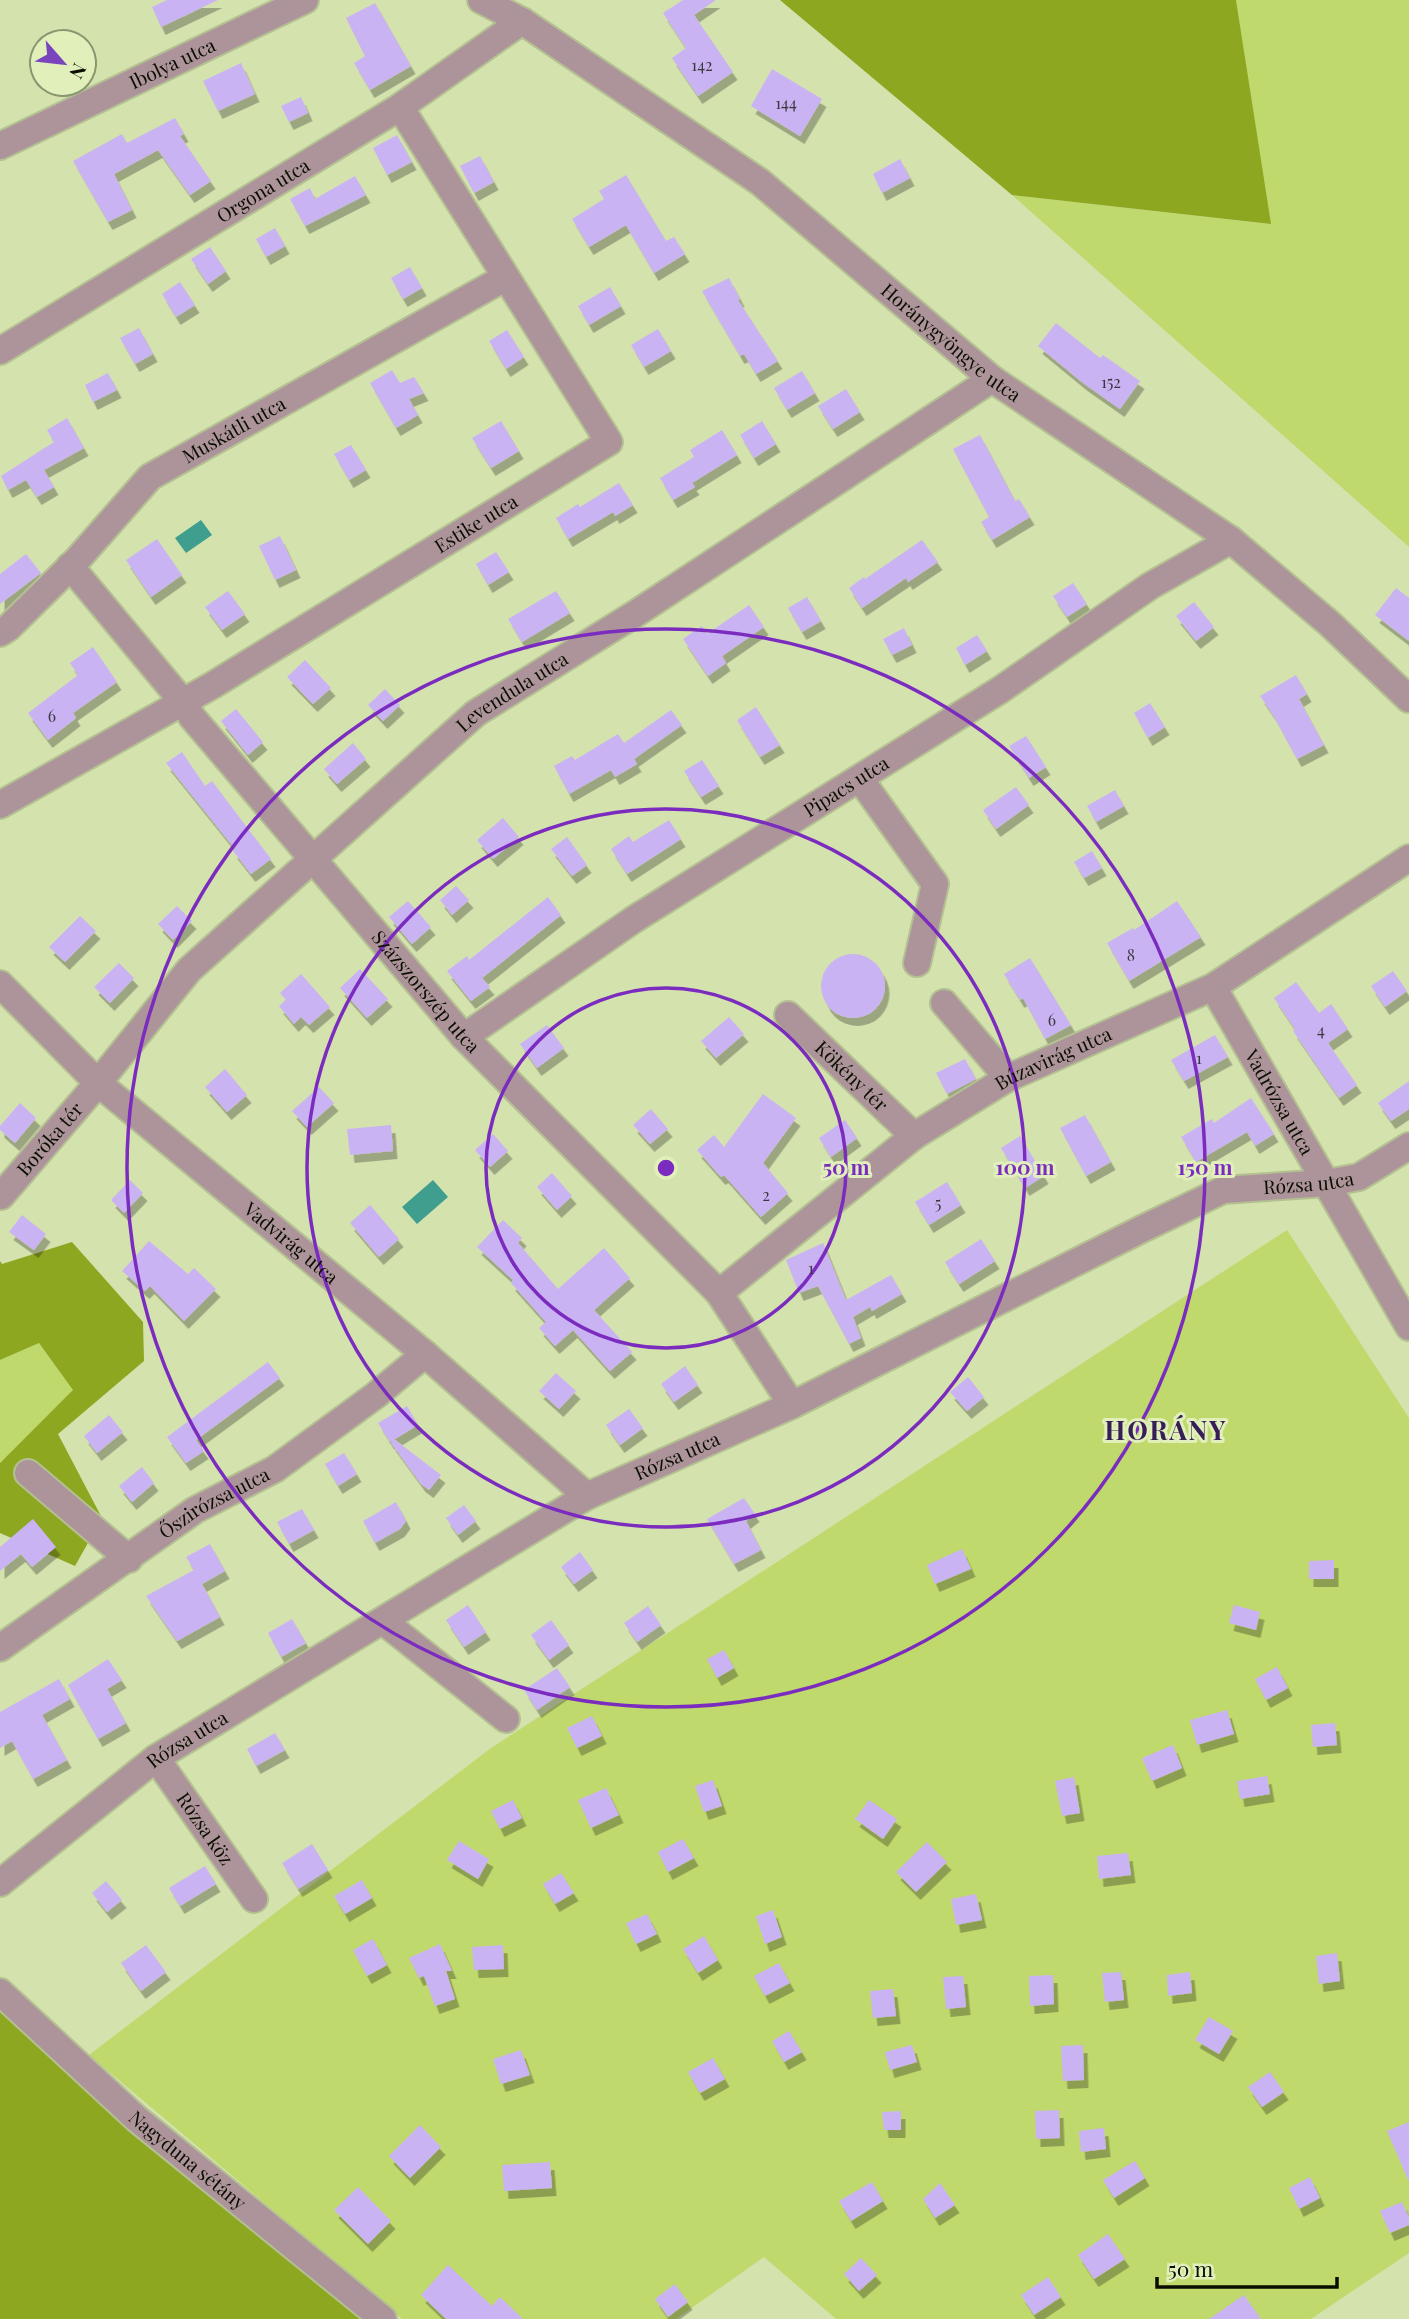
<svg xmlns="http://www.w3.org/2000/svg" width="1409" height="2319" font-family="'Playfair Display',serif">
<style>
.green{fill:#bfd96d}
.forest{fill:#8da720}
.water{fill:#3f9e8e}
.building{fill:#cab3f3;filter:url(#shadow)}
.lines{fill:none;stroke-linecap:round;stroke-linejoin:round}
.minor-casing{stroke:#b4c092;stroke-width:30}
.minor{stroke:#ad949a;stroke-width:26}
.ring{fill:none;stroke:#7b2cbf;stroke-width:3.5}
.labels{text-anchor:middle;stroke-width:6;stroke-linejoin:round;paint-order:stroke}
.number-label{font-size:16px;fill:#3a373d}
.street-label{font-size:19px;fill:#0a0e00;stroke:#e1f0bb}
.district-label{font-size:26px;font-weight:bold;letter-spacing:2px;fill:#371e57;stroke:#e1f0bb}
.centre{fill:#7b2cbf;stroke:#e1f0bb;stroke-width:3.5}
.ring-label{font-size:21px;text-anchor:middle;font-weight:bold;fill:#7b2cbf;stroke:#e1f0bb;stroke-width:6;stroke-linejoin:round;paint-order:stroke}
</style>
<defs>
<filter id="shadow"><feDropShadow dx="4.5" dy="8" stdDeviation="0" flood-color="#0004"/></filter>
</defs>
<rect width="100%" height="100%" fill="#d4e2ae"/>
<path class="green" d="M1236,0H1409V547L1012,195L1270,224Z
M1287,1230L1409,1418V2253L1311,2319H836L764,2257L676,2319H402L89,2055L491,1748Z
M39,1343L74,1390L0,1463V1360Z"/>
<path class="forest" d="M780,0H1236L1271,224L1012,195Z
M72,1242L143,1322L144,1361L58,1434L102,1518L75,1566L0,1533V1463L73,1390L39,1343L0,1360V1261L2,1264Z
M0,2011L363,2319H0Z"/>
<path class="water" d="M201,520L212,535L186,553L175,538Z
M433,1180L448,1197L417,1224L402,1207Z"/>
<path class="building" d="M167,0H218L161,27L152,7Z
M683,0H716L694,15L733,72L698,96L672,58L686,48L663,13Z
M375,3L411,66L370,90L354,63L365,56L346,18Z
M241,63L255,94L218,111L203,81Z
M772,69L822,99L800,136L751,106Z
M301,97L308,113L289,122L281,106Z
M175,118L184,134L180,136L211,181L190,195L158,150L114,174L132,210L108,222L73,161L122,134L127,143Z
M397,135L412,162L387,175L373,148Z
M480,156L494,182L474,193L460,166Z
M900,159L910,178L882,193L873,174Z
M626,175L666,241L674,237L685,254L654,273L626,225L589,247L572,219L604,199L599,191Z
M355,176L366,195L305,226L290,199L310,188L315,199Z
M275,228L285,246L266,257L256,239Z
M210,247L226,271L208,284L191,259Z
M410,267L422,288L403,299L391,278Z
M729,278L740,299L738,300L778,361L756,374L744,354L740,356L702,291Z
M180,282L195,305L176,317L162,294Z
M610,287L621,306L589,325L578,306Z
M1056,323L1100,358L1103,355L1140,381L1120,409L1083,383L1038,346Z
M139,328L153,354L135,364L120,338Z
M658,329L671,351L644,367L631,345Z
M507,330L524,357L506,369L489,341Z
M392,370L400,383L414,377L424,393L409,399L418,415L396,428L370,383Z
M802,371L815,393L787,410L774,388Z
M108,373L117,390L93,402L85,385Z
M846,389L860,412L833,429L818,406Z
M67,418L84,448L44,470L54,487L37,497L26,480L8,490L1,476L54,442L47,430Z
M501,421L519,451L491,468L472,438Z
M762,421L776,444L754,458L740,435Z
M722,430L737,455L692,483L695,487L673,500L660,478L694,457L690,450Z
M980,435L1015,501L1019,499L1030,517L992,540L981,522L989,517L953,449Z
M351,445L366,470L349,480L334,454Z
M619,483L633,505L615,516L613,512L568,539L556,518L578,504L580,507Z
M280,536L296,570L275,580L259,546Z
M157,539L182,575L151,597L126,560Z
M922,540L938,562L908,582L906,578L862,608L849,588L864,577L865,579Z
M496,552L509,572L488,585L476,564Z
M26,554L41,573L0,604V574Z
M1073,583L1087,604L1067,617L1053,596Z
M1396,588L1409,598V641L1375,615Z
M228,591L245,614L222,630L205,607Z
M556,591L570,613L522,642L508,619Z
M807,597L821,621L802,632L788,608Z
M1194,602L1214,627L1196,641L1176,616Z
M749,605L764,627L722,656L726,663L708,676L683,639L702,626L707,634Z
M904,628L912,645L892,655L883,639Z
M977,635L987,651L965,665L956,648Z
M93,647L117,682L73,713L76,718L48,740L28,713L78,675L70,663Z
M305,660L331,688L313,704L287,677Z
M1296,675L1307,694L1299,699L1324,745L1297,759L1273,715L1260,696Z
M385,689L400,705L383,721L368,705Z
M1150,703L1165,727L1148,738L1134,713Z
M756,707L780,745L760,757L737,720Z
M236,709L263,742L248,755L221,721Z
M671,710L682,725L634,759L637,764L615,777L611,770L569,794L554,766L572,756L575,760L618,734L624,743Z
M1026,736L1046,767L1029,778L1009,746Z
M353,743L366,759L337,784L324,769Z
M182,752L205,786L212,781L271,859L251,874L233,851L235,849L166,763Z
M702,760L719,786L701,797L684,771Z
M1016,787L1029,805L996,829L983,810Z
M1115,790L1124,806L1096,822L1087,806Z
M503,818L519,837L493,859L477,840Z
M669,820L681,839L627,874L611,849L629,836L633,842Z
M567,837L587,865L572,876L551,849Z
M1092,851L1102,868L1084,878L1074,862Z
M456,886L469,900L452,915L440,900Z
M548,897L561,915L482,978L490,987L471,1001L447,971L467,956L469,960Z
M408,901L431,927L412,944L389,917Z
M1177,901L1201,937L1129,981L1107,943L1133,928L1134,930Z
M177,906L192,921L173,940L158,924Z
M80,916L96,931L65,962L49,947Z
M821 986a32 32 0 1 1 64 0a32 32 0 1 1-64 0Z
M1030,958L1071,1025L1045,1039L1023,998L1020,1000L1004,974Z
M119,963L134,978L110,1003L94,987Z
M360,969L388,999L367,1018L340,988Z
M1393,971L1407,991L1385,1007L1371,986Z
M301,974L330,1007L309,1025L301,1017L294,1024L279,1006L286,1000L280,993Z
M1296,982L1319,1013L1331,1004L1348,1029L1328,1043L1357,1085L1339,1098L1293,1031L1295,1029L1274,998Z
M729,1017L744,1034L716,1058L701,1041Z
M547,1025L564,1048L537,1068L520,1044Z
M1215,1035L1228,1057L1184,1081L1171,1060Z
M965,1059L976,1079L947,1094L936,1073Z
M225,1069L247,1095L227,1112L205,1087Z
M1409,1081V1109L1391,1121L1378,1103Z
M319,1087L334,1103L307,1127L292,1111Z
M763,1094L796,1118L763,1163L788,1193L761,1217L724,1175L721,1177L697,1150L714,1135L724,1147Z
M1251,1098L1274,1134L1255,1146L1247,1132L1196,1162L1181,1137L1212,1119L1214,1123Z
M20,1103L36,1118L15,1143L0,1130V1126Z
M651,1109L668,1129L650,1144L633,1125Z
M1085,1115L1111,1162L1086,1176L1060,1128Z
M845,1120L857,1138L831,1157L819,1138Z
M391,1125L393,1151L350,1155L347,1129Z
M493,1134L508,1151L490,1167L475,1150Z
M1020,1136L1044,1176L1025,1188L1001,1148Z
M552,1173L572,1196L557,1210L537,1187Z
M130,1180L143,1193L124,1213L111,1200Z
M947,1182L961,1205L929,1225L915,1202Z
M370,1205L399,1239L379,1257L350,1223Z
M22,1215L46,1234L34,1250L9,1232Z
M503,1220L522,1238L518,1243L558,1289L604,1248L630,1278L594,1310L632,1352L610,1371L573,1330L555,1346L539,1328L546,1322L511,1283L513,1280L477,1247Z
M981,1239L995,1261L959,1284L945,1262Z
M149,1241L188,1274L194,1268L216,1289L184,1321L150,1286L145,1291L122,1271Z
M823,1243L846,1300L891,1275L902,1294L872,1311L870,1307L853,1317L861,1338L849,1344L818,1286L799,1293L786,1260Z
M268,1362L280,1378L196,1440L204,1451L186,1463L167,1437Z
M685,1366L698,1385L674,1402L661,1384Z
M556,1373L576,1391L559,1409L539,1391Z
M968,1377L984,1397L967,1411L950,1392Z
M407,1406L418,1425L390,1442L378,1423Z
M629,1409L643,1428L620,1445L606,1425Z
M109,1415L123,1432L97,1453L84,1436Z
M394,1439L441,1475L429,1490L421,1484L391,1443Z
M344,1453L357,1474L338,1486L325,1464Z
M142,1467L154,1483L132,1502L119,1486Z
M744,1498L755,1514L746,1521L761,1550L734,1564L707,1519Z
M396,1502L406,1521L400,1529L375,1543L363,1521Z
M464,1505L476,1521L458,1535L446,1518Z
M302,1509L314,1530L289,1544L277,1522Z
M33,1519L56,1547L32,1567L21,1554L0,1571V1547Z
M210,1544L225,1571L202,1584L220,1617L177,1641L146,1596L194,1570L186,1557Z
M962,1549L971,1569L935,1584L927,1565Z
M580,1552L593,1570L574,1584L561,1567Z
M1334,1560V1579H1309V1561Z
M468,1605L486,1632L464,1647L446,1620Z
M1234,1605L1260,1612L1256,1630L1229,1623Z
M648,1606L661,1625L637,1642L624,1623Z
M292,1619L306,1643L281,1657L268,1633Z
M551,1620L569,1645L549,1660L531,1635Z
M724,1650L734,1668L717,1678L707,1659Z
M108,1659L122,1680L107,1689L126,1723L98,1739L68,1685Z
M1277,1667L1288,1688L1266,1700L1255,1679Z
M557,1668L570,1687L537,1710L524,1690Z
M59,1679L70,1699L42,1715L67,1760L33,1779L12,1741L0,1748V1712Z
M1227,1710L1234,1734L1197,1745L1190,1720Z
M592,1716L602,1736L577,1748L567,1728Z
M1335,1723L1337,1745L1313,1747L1311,1725Z
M275,1733L285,1750L256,1766L247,1749Z
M1173,1745L1182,1768L1152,1781L1142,1758Z
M1267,1776L1270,1794L1240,1799L1237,1781Z
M1074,1777L1080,1813L1062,1816L1055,1781Z
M713,1780L722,1806L704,1812L695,1786Z
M606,1788L619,1815L591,1828L578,1800Z
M513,1800L522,1818L500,1829L491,1811Z
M869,1800L897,1819L883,1839L855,1819Z
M683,1839L694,1858L668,1872L658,1852Z
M459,1841L489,1859L478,1879L447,1860Z
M927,1842L947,1862L916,1892L896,1872Z
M312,1844L328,1870L298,1889L282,1863Z
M1128,1853L1131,1875L1099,1879L1097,1856Z
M205,1866L216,1884L180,1906L169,1888Z
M561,1873L574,1893L555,1904L543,1884Z
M362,1880L372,1898L345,1914L334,1896Z
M106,1881L122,1900L107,1912L92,1893Z
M976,1894L982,1920L956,1925L951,1899Z
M773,1910L782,1937L765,1944L756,1916Z
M647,1914L657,1934L636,1944L626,1923Z
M704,1936L718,1960L698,1973L683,1949Z
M373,1939L387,1965L367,1976L353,1950Z
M440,1944L452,1971H446L455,1999L435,2006L424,1976L419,1978L409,1958Z
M146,1945L166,1972L141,1991L121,1963Z
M503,1945L504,1969L474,1970L472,1947Z
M1337,1953L1340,1981L1319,1984L1316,1956Z
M779,1963L790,1983L765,1996L754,1976Z
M1121,1972L1124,2000L1105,2002L1102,1973Z
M1190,1972L1192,1993L1168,1996L1167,1975Z
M1053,1975L1054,2004L1030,2006L1029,1976Z
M963,1976L966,2007L946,2009L943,1977Z
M893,1989L896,2016L873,2018L870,1991Z
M1209,2017L1233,2031L1219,2054L1195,2040Z
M789,2031L802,2052L784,2062L772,2041Z
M912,2045L917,2062L890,2070L885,2052Z
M1083,2045L1084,2080L1063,2081L1061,2046Z
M521,2050L530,2075L501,2084L493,2059Z
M713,2058L725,2079L700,2093L688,2072Z
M1270,2072L1284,2092L1262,2107L1248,2087Z
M1059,2110L1060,2138L1036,2139L1035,2111Z
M901,2111V2130H884L882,2112Z
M1409,2122V2182L1387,2131Z
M420,2125L441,2147L410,2178L389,2156Z
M1104,2128L1106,2149L1081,2152L1079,2131Z
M1135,2161L1145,2178L1114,2198L1103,2180Z
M550,2162L552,2188L504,2191L502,2165Z
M1310,2177L1320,2198L1299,2209L1289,2188Z
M872,2182L883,2201L851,2221L839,2201Z
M940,2183L955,2205L935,2218L923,2199Z
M358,2187L391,2221L368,2244L334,2210Z
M1402,2202L1409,2217V2225L1390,2233L1380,2211Z
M1108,2234L1125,2259L1094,2279L1078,2255Z
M861,2258L877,2275L859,2291L844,2274Z
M448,2265L492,2306L500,2297L523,2319H446L421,2295Z
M1048,2277L1061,2297L1034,2315L1021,2295Z
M675,2284L688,2302L668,2317L655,2299Z
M1244,2295L1261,2319H1209Z"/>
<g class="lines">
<defs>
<g id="minor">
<path id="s1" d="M481,0L522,21L760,182L992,379L1231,540L1330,624L1409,699"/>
<path id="s2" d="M0,146L305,0"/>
<path id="s3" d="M0,351L400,107L522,21"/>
<path id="s4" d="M70,566L183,702L192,717L464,1037L719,1293L792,1405"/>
<path id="s5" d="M0,633L8,628L77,560L150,477L506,277"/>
<path d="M860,779L935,884L917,963"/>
<path id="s6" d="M0,805L213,685L609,442L400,107"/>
<path id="s7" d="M0,984L98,1083L425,1354L587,1496"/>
<path id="s8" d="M1213,987L1409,1327"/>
<path d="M944,1003L1008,1078"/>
<path id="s9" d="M788,1015L914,1136"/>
<path id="s10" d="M464,1037L633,920L1000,690L1150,586L1231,540"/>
<path id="s11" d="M1,1196L98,1083L189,970L476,713L635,614L992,379"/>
<path id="s12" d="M719,1293L914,1136L1008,1078L1213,987L1409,858"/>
<path d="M28,1473L129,1559"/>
<path d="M383,1621L506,1719"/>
<path id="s13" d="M0,1648L195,1510L275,1469L376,1395L425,1354"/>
<path id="s14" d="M156,1758L254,1899"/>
<path id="s15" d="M0,1883L156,1758L587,1496L792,1405L1144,1228L1223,1190L1327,1183L1359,1177L1409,1146"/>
<path id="s16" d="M0,1992L137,2119L383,2319"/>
</g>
</defs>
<use href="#minor" class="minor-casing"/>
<use href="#minor" class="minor"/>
</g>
<g class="ring">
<circle cx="666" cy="1168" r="180"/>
<circle cx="666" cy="1168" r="359"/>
<circle cx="666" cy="1168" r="539"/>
</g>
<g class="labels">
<g class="number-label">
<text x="702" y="71">142</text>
<text x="786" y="109">144</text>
<text x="1111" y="388">152</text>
<text x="52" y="722">6</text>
<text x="1131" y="961">8</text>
<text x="1052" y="1026">6</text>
<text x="1321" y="1036">4</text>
<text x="1199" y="1064">1</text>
<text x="766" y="1201">2</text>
<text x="938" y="1209">5</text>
<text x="811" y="1274">1</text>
</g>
<g class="street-label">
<text dy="7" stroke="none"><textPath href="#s2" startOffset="191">Ibolya utca</textPath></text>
<text dy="7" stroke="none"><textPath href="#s3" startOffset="308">Orgona utca</textPath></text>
<text dy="7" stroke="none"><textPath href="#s1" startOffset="583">Horánygyöngye utca</textPath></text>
<text dy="7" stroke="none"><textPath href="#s5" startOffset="313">Muskátli utca</textPath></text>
<text dy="7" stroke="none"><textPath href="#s6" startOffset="553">Estike utca</textPath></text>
<text dy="7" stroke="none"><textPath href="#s11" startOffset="721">Levendula utca</textPath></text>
<text dy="7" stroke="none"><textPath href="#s10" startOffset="457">Pipacs utca</textPath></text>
<text dy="7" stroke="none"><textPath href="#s4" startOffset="555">Százszorszép utca</textPath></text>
<text dy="7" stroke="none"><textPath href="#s12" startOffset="410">Búzavirág utca</textPath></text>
<text dy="7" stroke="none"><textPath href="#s9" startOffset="88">Kökény tér</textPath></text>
<text dy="7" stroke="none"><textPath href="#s8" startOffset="133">Vadrózsa utca</textPath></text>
<text dy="7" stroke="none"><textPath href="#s11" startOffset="75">Boróka tér</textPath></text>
<text dy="7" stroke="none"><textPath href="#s15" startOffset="1496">Rózsa utca</textPath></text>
<text dy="7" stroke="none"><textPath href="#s7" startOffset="390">Vadvirág utca</textPath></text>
<text dy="7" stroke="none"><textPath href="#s15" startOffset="803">Rózsa utca</textPath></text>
<text dy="7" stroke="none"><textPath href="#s13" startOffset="259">Őszirózsa utca</textPath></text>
<text dy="7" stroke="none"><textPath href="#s15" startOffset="236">Rózsa utca</textPath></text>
<text dy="7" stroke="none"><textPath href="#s14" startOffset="86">Rózsa köz</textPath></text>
<text dy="7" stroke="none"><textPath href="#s16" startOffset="252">Nagyduna sétány</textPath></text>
</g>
<g class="district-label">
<text x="1166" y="1440">HORÁNY</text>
</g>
</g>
<circle cx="666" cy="1168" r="10" class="centre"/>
<g class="ring-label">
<text x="846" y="1175">50 m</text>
<text x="1025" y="1175">100 m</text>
<text x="1205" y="1175">150 m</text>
</g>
<g transform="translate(63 63) rotate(118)"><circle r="33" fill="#e1f0bb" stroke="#8b9670" stroke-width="2"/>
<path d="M0-5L12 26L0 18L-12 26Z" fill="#7944bc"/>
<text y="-10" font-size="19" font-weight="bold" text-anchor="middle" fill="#0a0e00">N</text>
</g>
<path d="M1157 2277v10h180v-10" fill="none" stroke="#0a0e00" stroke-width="3.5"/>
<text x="1168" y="2277" font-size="21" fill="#0a0e00" stroke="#e1f0bb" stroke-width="5" paint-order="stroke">50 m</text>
</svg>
